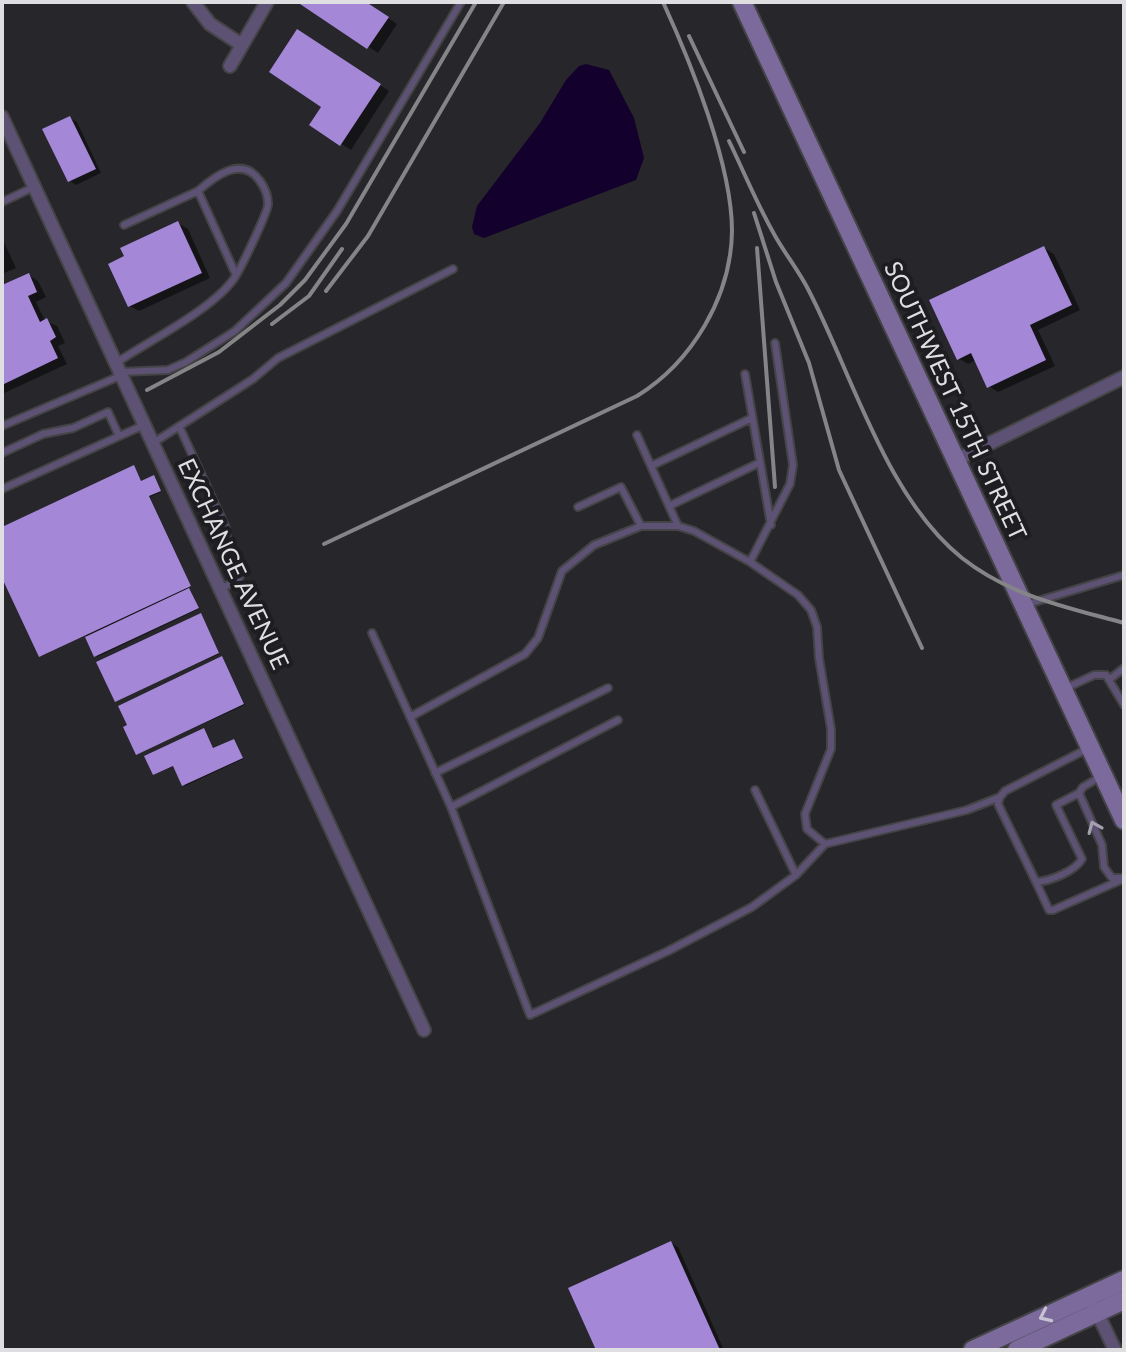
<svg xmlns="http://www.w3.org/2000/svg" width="1126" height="1352" font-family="Lato,sans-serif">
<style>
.water{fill:#14002d}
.shadow{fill:#0007}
.building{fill:#a487d7}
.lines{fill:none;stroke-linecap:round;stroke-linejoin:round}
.lane-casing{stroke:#444447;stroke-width:10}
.street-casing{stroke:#444447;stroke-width:16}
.secondary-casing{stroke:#444447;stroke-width:22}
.lane{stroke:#5d5273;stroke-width:6}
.street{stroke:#5d5273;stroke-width:12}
.secondary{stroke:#7c6a9d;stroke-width:18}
.rail{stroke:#858588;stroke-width:4}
.oneway{stroke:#a4a0b0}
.oneway2{stroke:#c6c2d1}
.labels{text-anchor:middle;stroke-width:8;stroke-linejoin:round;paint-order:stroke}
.street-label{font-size:24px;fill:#dfdfe2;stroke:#1e1d21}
</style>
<rect width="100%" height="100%" fill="#27262a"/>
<path class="water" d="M586,64L609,70L634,118L644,158L636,180L484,238L474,234L472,227L477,206L540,123L566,80L579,66Z"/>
<path class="shadow" d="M302,2H364L397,24L378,53Z
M307,37L389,91L351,150L312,125L324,106Z
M70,118L77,122L101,173L76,185L70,181Z
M178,223L188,229L210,278L139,311L130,306Z
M2,238L16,268L2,274Z
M1044,248L1054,254L1080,310L1038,330L1055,366L998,392L989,386L976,360L968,364L958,358Z
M29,275L38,281L46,297L36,302L45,321L57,326L65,343L58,346L67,364L2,394V278L6,286Z
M134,467L142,483L155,478L161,492L150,497L191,586L186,588L191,591L199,609L97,657L86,635L42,656L2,573V530Z
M202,616L219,654L116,700Z
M223,659L245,705L137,754Z
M205,731L214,750L235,742L243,759L185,786L175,766L154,774Z
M671,1243L678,1247L724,1350H598Z"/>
<path class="building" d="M297,2H366L389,17L367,49Z
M297,29L381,84L340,146L309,125L321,107L269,72Z
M70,116L96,169L68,182L42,129Z
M178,221L202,273L128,307L108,264L124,256L120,248Z
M1044,246L1072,305L1030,325L1046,360L987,388L971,353L957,360L929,300Z
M29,273L37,292L28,296L40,322L47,318L56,337L50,341L58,358L2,385V285Z
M134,465L141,481L154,475L161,491L149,496L191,586L39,657L2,578V527Z
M189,588L199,608L94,657L85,637Z
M201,613L219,653L115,702L96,662Z
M222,656L244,704L136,755L123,727L127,725L118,706Z
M204,728L213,748L234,739L243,758L182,786L173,766L153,775L144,756Z
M671,1241L720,1350H596L568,1288Z"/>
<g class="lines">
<defs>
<path id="lane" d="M2,202L34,187
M124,225L198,191
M116,363C150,340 214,309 235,277C241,268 268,212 268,204C268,196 265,188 260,181C242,155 215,176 198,191L236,275
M120,372L168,370L186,362L235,331L286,283L337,211L461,2
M745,374L771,525
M2,426L120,376
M179,426L226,528L228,547L240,576L238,580L220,589
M637,435L678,526
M153,443L253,379L278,358L453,269
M2,453L43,434L73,428L108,412L119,436
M651,466L752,418
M2,489L144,425
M669,506L759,463
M578,507L621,487L641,526
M750,562L790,484L793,465L775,343
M1028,604L1124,575
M372,633L451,807L530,1015L668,951L752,907L796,875L825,844L967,810L1000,797
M1110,679L1124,668
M1064,689L1094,675H1106L1124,705
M410,717L525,654L538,638L562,571L594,545L641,526H678L694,531L750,562L798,595L811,610L817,627L819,658L831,729V749L805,814L807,829L825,844
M435,773L608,688
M1100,777L1083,787L1079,793L1102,845L1104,867L1112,878H1124
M755,790L796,875
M1079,793L1056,805L1082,859C1075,871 1051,881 1036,882L998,804L1000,797L1005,791L1087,749
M451,807L618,720
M1036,882L1049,910H1053L1121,880"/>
<path id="street" d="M193,2L210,24L242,45
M230,66L267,2
M2,117L424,1030
M956,460L1124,377
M1094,1306L1115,1350"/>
<path id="secondary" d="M742,2L1124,820
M973,1350L1124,1280
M1017,1350L1124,1300"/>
</defs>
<use href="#lane" class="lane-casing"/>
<use href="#street" class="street-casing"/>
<use href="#secondary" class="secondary-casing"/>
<use href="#lane" class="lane"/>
<use href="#street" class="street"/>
<use href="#secondary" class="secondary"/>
<path class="rail" d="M689,36L744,152
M729,141C744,172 757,204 774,234C785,254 799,271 809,291C853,376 886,497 962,558C1010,596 1066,607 1124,623
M754,213L776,282L809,363L839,470L922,648
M757,248L775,487
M326,291L368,236L504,2
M272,324L309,296L342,249
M147,390L219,352L280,305L305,280L346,224L476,2
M324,544L637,396C692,362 731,297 732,231C732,165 691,63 663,2"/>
</g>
<defs><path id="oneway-chevron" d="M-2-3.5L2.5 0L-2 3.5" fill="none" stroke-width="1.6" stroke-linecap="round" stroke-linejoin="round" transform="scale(2)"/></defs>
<use class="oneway" href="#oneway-chevron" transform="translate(1094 827) rotate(-113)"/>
<use class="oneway2" href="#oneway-chevron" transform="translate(1045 1316) rotate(155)"/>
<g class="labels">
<g class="street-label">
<text transform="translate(955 401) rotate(65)" y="8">SOUTHWEST 15TH STREET</text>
<text transform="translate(233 564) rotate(65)" y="8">EXCHANGE AVENUE</text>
</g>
</g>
<rect width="1126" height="1352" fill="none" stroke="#dfdfe2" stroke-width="8"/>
</svg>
